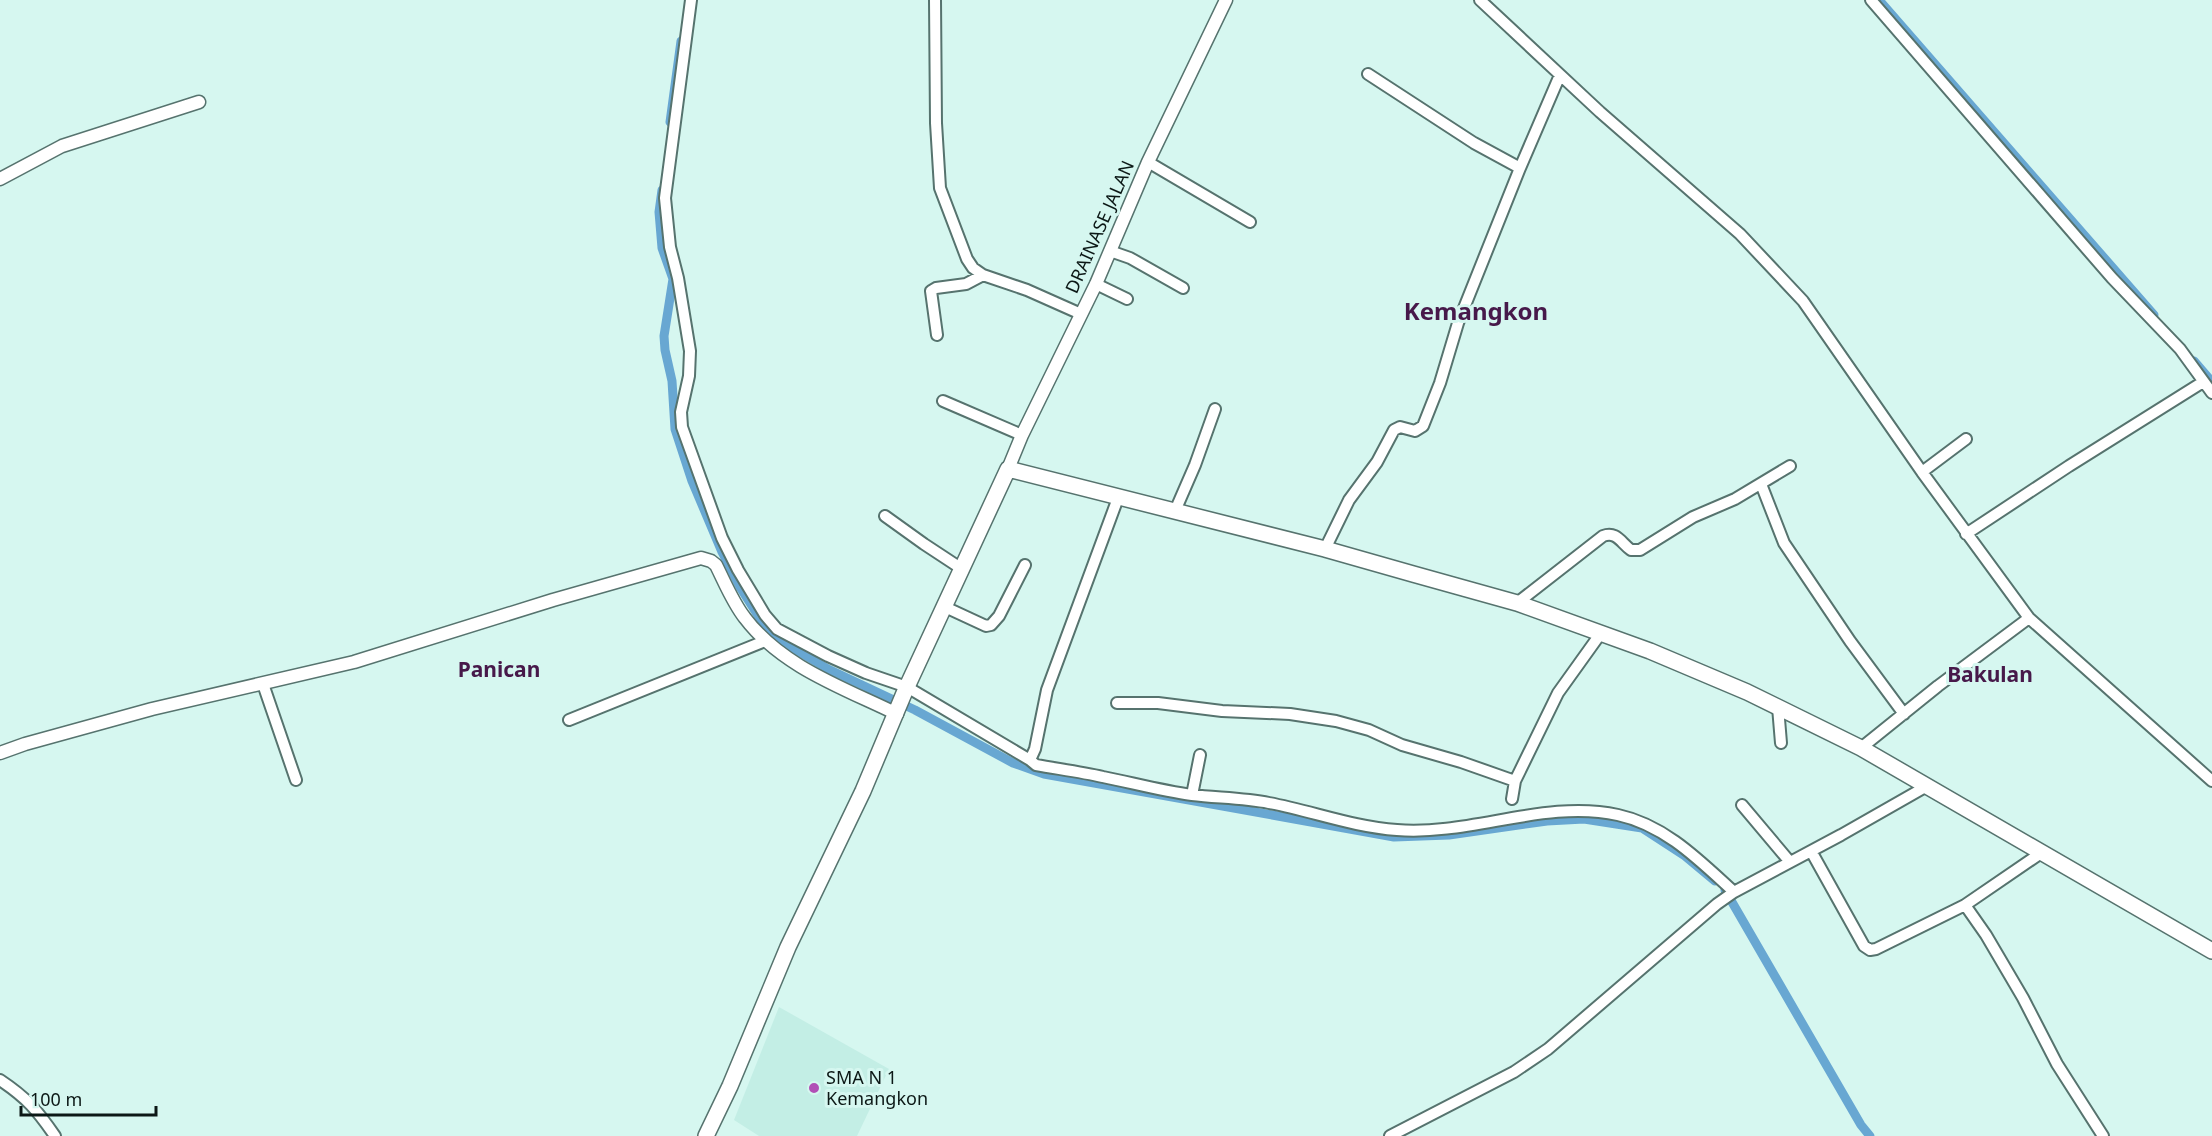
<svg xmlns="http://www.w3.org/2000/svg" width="2212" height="1136" font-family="'Noto Sans',sans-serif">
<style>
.built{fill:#c3eee5}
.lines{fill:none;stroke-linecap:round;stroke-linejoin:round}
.canal{stroke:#68a7d2;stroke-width:9}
.minor-casing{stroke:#56736e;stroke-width:14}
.tertiary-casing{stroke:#56736e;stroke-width:15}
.secondary-casing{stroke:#56736e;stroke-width:18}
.minor{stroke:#fff;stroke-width:10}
.tertiary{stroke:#fff;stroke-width:12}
.secondary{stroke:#fff;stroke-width:15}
.poi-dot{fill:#b14fb6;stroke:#d6f7f0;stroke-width:2}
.labels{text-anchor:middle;stroke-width:6;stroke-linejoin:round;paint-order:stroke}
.street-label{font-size:18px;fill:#0c1816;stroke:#d6f7f0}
.poi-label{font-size:18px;fill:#0c1816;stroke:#d6f7f0;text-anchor:start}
.quarter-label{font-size:21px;font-weight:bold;fill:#47194a;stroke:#d6f7f0}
.district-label{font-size:24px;font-weight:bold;fill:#47194a;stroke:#d6f7f0}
</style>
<rect width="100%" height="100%" fill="#d6f7f0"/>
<path class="built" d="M779,1007L889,1069L857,1136H759L734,1120Z"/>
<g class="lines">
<path class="canal" d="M1879,0L2154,315
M670,122L681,41
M662,190L659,212L662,248L673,279L664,336L665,350L672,381L675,429L692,481L722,552L740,587L766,628L786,644L828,669L915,710L1013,763L1044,774L1394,837L1449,835L1547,821L1584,819L1642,828L1685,856L1715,881
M2194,361L2212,382
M1725,890L1861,1125L1870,1136"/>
<defs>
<path id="minor" d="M691,0L665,198L670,247L678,278L690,351L689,376L681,412L682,427L722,538L738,570L765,615L777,629L828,656L866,673L907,687L1030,760L1035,749L1047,690L1118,498
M935,0L936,123L940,188L967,259L973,268L983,275L1027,290L1081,314
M1480,0L1600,112L1740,234L1803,301L1922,472L2029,618
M1871,0L2112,278L2180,349L2212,393
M1368,74L1474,143L1520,168L1560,75
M1148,162L1250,222
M1110,251L1130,258L1183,288
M1096,284L1127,299
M937,335L931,291L936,288L966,284L983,275
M943,401L1022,435
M1922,472L1966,439
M1761,484L1784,543L1850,641L1904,714
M1175,511L1195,465L1215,409
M885,516L924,544L962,569
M1966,534L2069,466L2203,382
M1325,549L1349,500L1377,462L1394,430L1400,427L1415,431L1423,426L1440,383L1458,323L1520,168
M1517,603L1603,536C1617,531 1621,543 1631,550H1640L1693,517L1735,499L1790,466
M945,607L986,626L991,625L999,616L1025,565
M263,684L296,780
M1117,703H1158L1222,711L1290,714L1336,721L1369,730L1402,745L1461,762L1515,781
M1778,707L1781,743
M569,720L765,641
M1861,748L1938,686L2029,618L2212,781
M1030,760L1036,765C1058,769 1081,772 1103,777C1133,783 1162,791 1192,795C1217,798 1244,798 1269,803C1312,811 1353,827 1397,830C1470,836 1546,799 1618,815C1665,825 1700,861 1734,892
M1192,795L1200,755
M1512,799L1515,781L1558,693L1601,633
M1742,805L1790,862
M1811,851L1864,946L1870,950L1876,949L1965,905
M2041,853L1965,905L1986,935L2023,998L2057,1064L2103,1136
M0,1080C27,1098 37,1110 55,1136
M1390,1136L1514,1072L1548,1049L1717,904L1734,892L1841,835L1927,786"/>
<path id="tertiary" d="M0,179L62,146L199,102
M1008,469L1022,435L1096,284L1148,162L1226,0
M0,753L25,744L152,709L354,662L553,600L701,558L711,561L716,565C725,583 733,603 745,618C782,667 844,688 897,714"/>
<path id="secondary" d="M706,1136L730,1086L788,947L863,791L905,691L1008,469L1325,549L1413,574L1517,603L1650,651L1747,692L1861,748L2212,951"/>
</defs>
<use href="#minor" class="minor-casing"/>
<use href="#tertiary" class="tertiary-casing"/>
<use href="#secondary" class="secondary-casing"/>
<use href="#minor" class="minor"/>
<use href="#tertiary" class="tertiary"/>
<use href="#secondary" class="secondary"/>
</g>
<circle class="poi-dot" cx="814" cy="1088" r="6"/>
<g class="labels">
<g class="street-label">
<text transform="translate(1100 227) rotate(-66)" y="6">DRAINASE JALAN</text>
</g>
<g class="poi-label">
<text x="826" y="1084">SMA N 1<tspan x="826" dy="21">Kemangkon</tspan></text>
</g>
<g class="quarter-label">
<text x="499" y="677">Panican</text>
<text x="1990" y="682">Bakulan</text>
</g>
<g class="district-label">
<text x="1476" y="320">Kemangkon</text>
</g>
</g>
<path d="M21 1106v9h135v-9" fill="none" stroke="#0c1816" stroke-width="3"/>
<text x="30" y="1106" font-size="18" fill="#0c1816" stroke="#d6f7f0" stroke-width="4.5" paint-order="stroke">100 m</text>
</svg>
